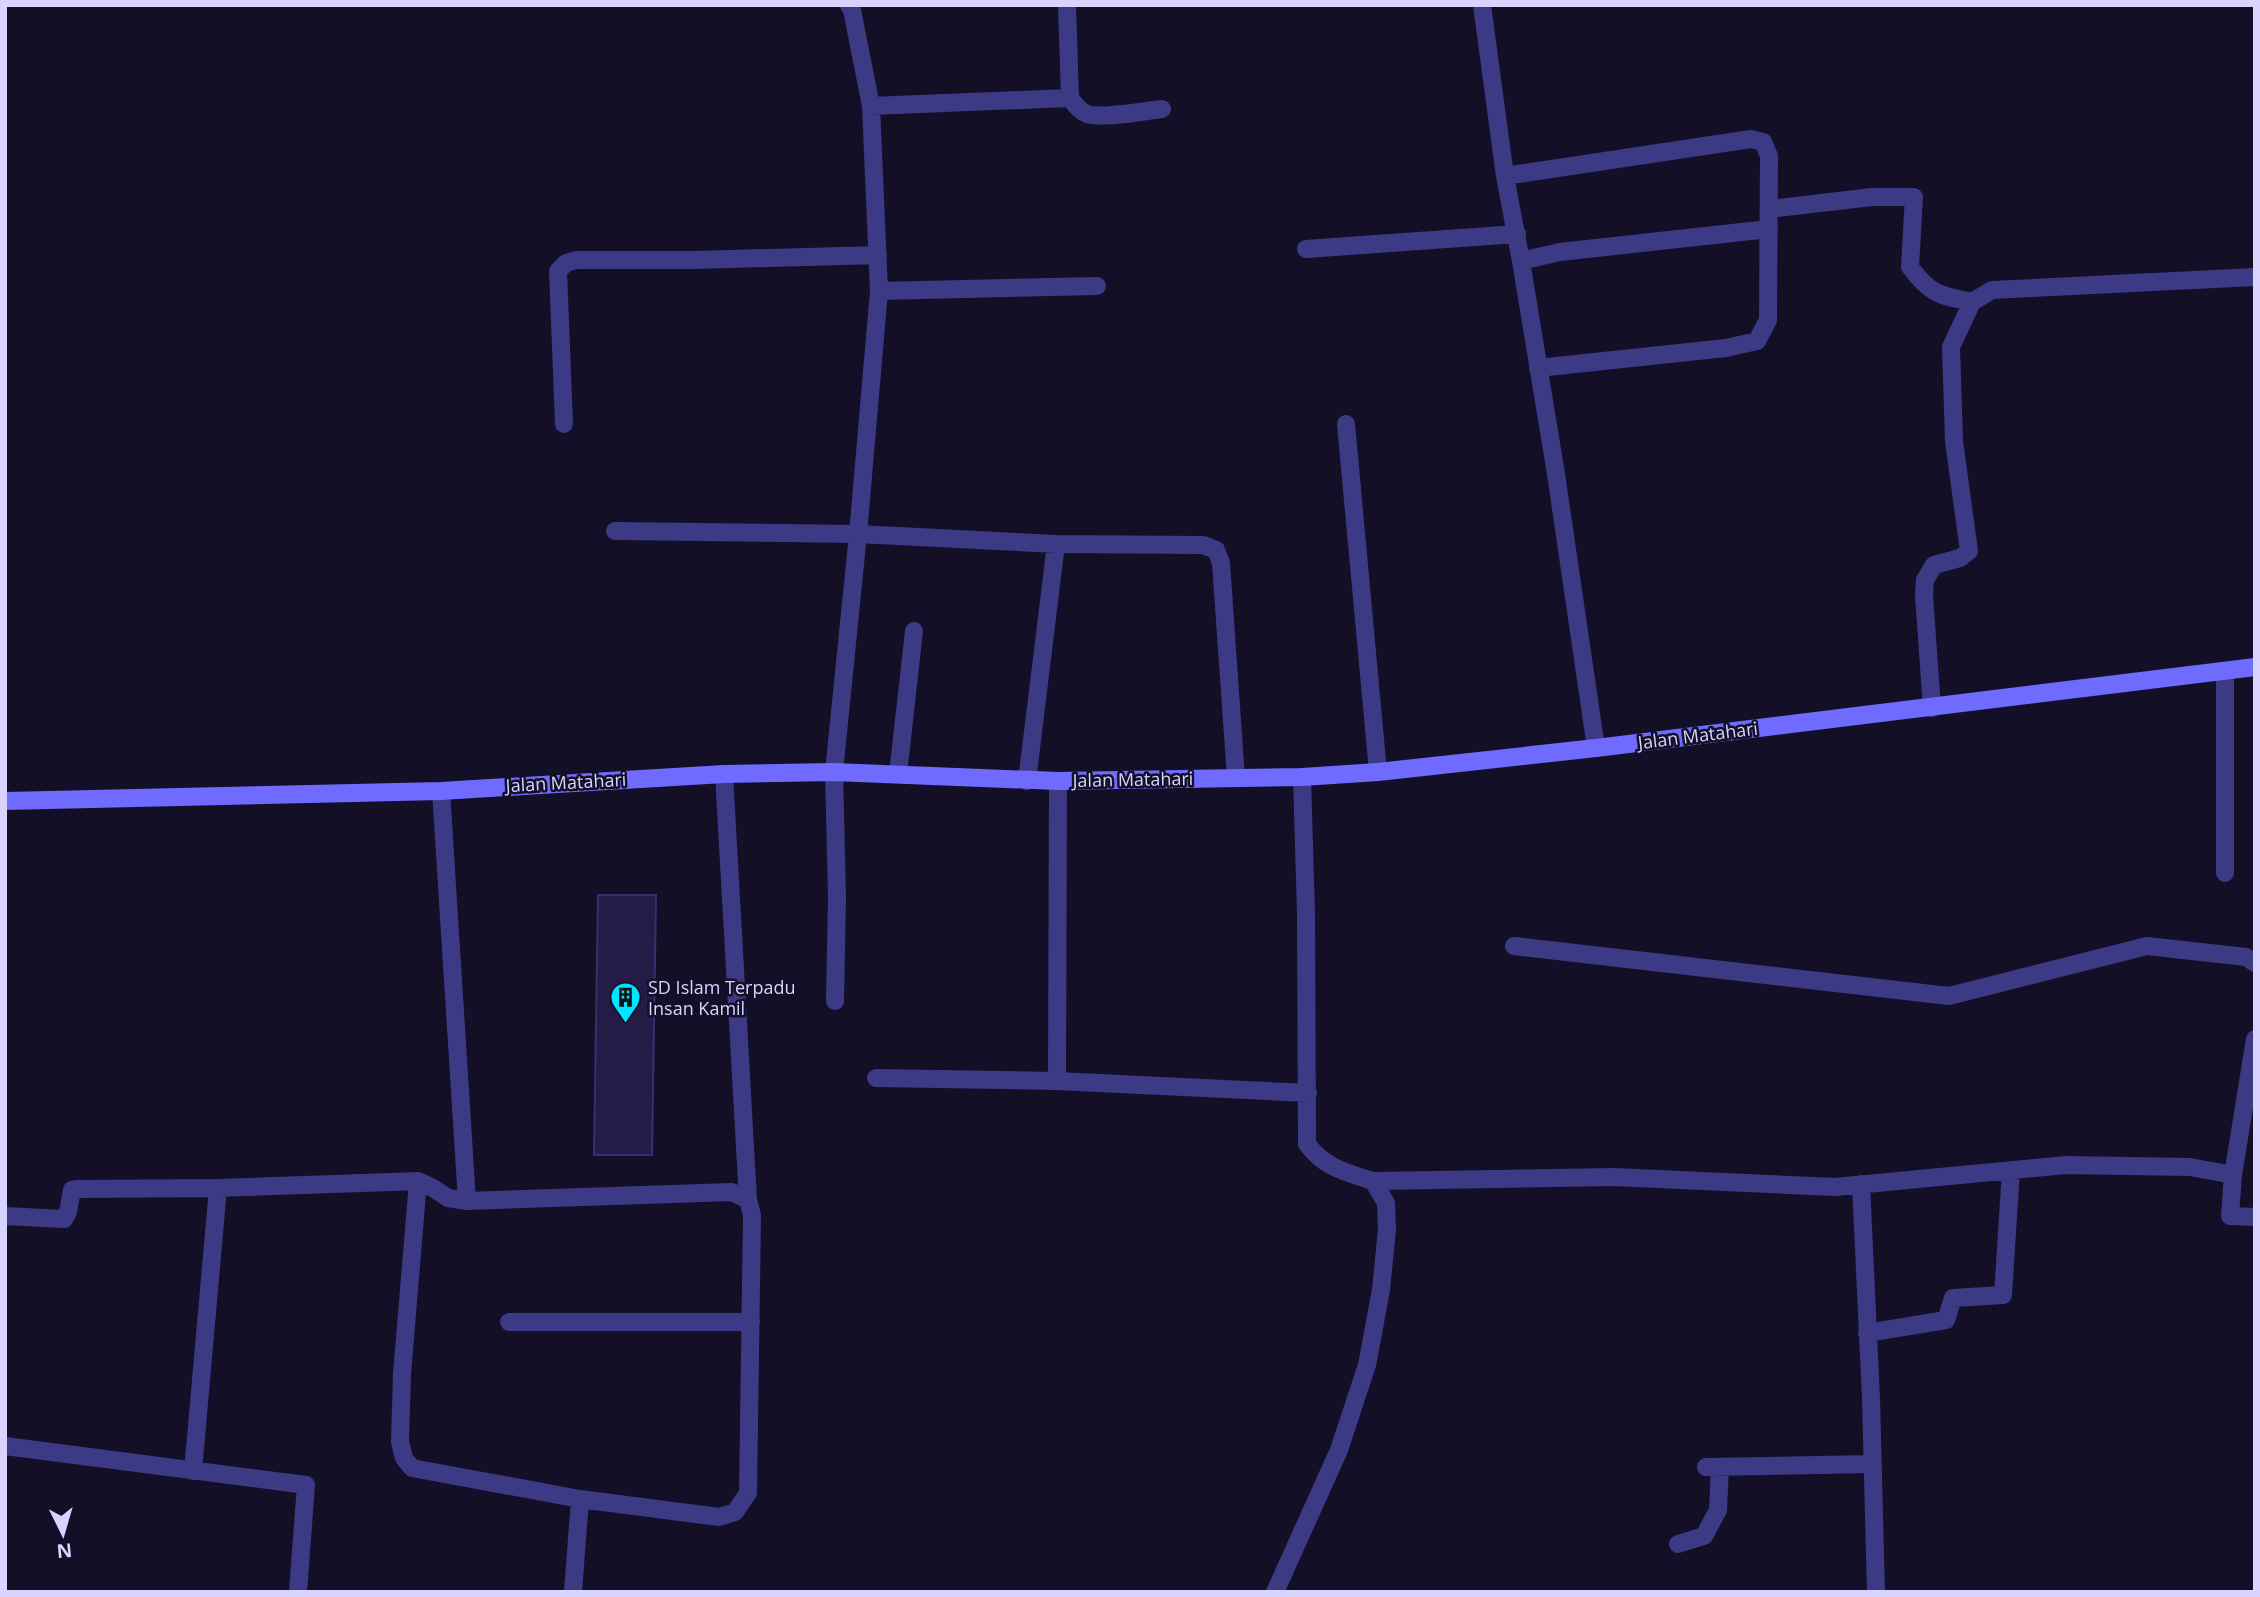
<svg xmlns="http://www.w3.org/2000/svg" width="2260" height="1597" font-family="'Open Sans',sans-serif">
<style>
.building{fill:#241b47;stroke:#3b2d73;stroke-width:2}
.lines{fill:none;stroke-linecap:round;stroke-linejoin:round}
.street{stroke:#3d3a85;stroke-width:18}
.secondary{stroke:#6f6bff;stroke-width:18}
.labels{text-anchor:middle;stroke-width:5;stroke-linejoin:round;paint-order:stroke}
.street-label{font-size:18px;fill:#d9d4ff;stroke:#130f26}
.poi-label{font-size:18px;fill:#d9d4ff;stroke:#130f26;text-anchor:start}
</style>
<rect width="100%" height="100%" fill="#130f26"/>
<path class="building" d="M598,895H656L652,1155H594Z"/>
<g class="lines">
<path class="street" d="M1067,5L1070,98C1075,104 1079,111 1087,114C1102,119 1144,111 1162,109
M1482,5L1505,176L1521,261L1556,474L1596,748
M871,106L1070,98
M1505,176L1751,139L1763,142L1769,156L1768,320L1757,341L1726,348L1538,368
M1769,209L1872,197H1914L1910,267C1930,294 1940,296 1972,302
M1306,249L1517,234
M1521,261L1560,252L1769,229
M879,291L1097,286
M564,424L558,271L566,263L576,260H695L878,255
M1346,424L1378,772
M615,531L858,534L1056,544L1203,545L1216,550L1221,563L1236,778
M1932,708L1924,595L1925,580L1934,565L1960,558L1969,551L1954,441L1951,347L1972,302L1992,290L2255,277
M898,774L914,631
M1302,777L1306,913L1307,1144C1325,1168 1345,1172 1373,1181L1614,1177L1835,1187L2066,1165L2190,1167L2233,1175
M1027,781L1056,544
M441,791L467,1201
M2225,873V672
M1514,946L1949,996L2147,946L2246,957L2255,963
M835,1001L837,897L834,772L858,534L879,291L871,106L852,10L849,5
M2255,1039L2233,1175L2230,1216L2255,1217
M876,1078L1057,1081L1308,1093
M1057,1081L1058,781
M418,1181L402,1374L400,1442L404,1458L412,1468L580,1499L719,1517L735,1512L748,1493L752,1215L748,1200L724,774
M1861,1184L1871,1399L1876,1592
M5,1216L64,1219L68,1212L72,1190L76,1189L218,1188L418,1181L433,1188L448,1198L467,1201L732,1192L748,1200
M509,1322H751
M1867,1333L1946,1320L1953,1298L2003,1295L2011,1170
M5,1446L306,1485L298,1592
M1706,1467L1872,1464
M193,1471L218,1188
M1678,1544L1704,1536L1718,1510L1720,1467
M573,1592L580,1499
M1275,1592L1339,1450L1367,1365L1381,1290L1387,1229L1386,1203L1373,1181"/>
<path class="secondary" d="M5,801L441,791L724,774L834,772L1058,781L1302,777L1378,772L1596,748L2255,667"/>
</g>
<defs>
<symbol id="building-pin" viewBox="-11 -11 22 30"><path d="M0 17L-7.5 6A9.5 9.5 0 1 1 7.5 6Z" fill="#00e5ff" stroke="#130f26"/><path d="M-4-6H4V6H1V3H-1V6H-4ZM-2.5-4.3h1.7v1.8h-1.7ZM.8-4.3h1.7v1.8H.8ZM-2.5-1h1.7V.8h-1.7ZM.8-1h1.7V.8H.8Z" fill="#111"/></symbol>
</defs>
<g fill-rule="evenodd">
<use href="#building-pin" x="608" y="980" width="35" height="47"/>
</g>
<g class="labels">
<g class="street-label">
<text transform="translate(1698 736) rotate(-7)" y="6">Jalan Matahari</text>
<text transform="translate(1133 780) rotate(-1)" y="6">Jalan Matahari</text>
<text transform="translate(566 783) rotate(-3)" y="6">Jalan Matahari</text>
</g>
<g class="poi-label">
<text x="648" y="994">SD Islam Terpadu<tspan x="648" dy="21">Insan Kamil</tspan></text>
</g>
</g>
<rect width="2260" height="1597" fill="none" stroke="#d9d4ff" stroke-width="14"/>
<g transform="translate(63 1534) rotate(175)" stroke="#130f26" stroke-width="5" paint-order="stroke">
<path d="M0-5L12 26L0 18L-12 26Z" fill="#d9d4ff"/>
<text y="-10" font-size="19" font-weight="bold" text-anchor="middle" fill="#d9d4ff">N</text>
</g>
</svg>
